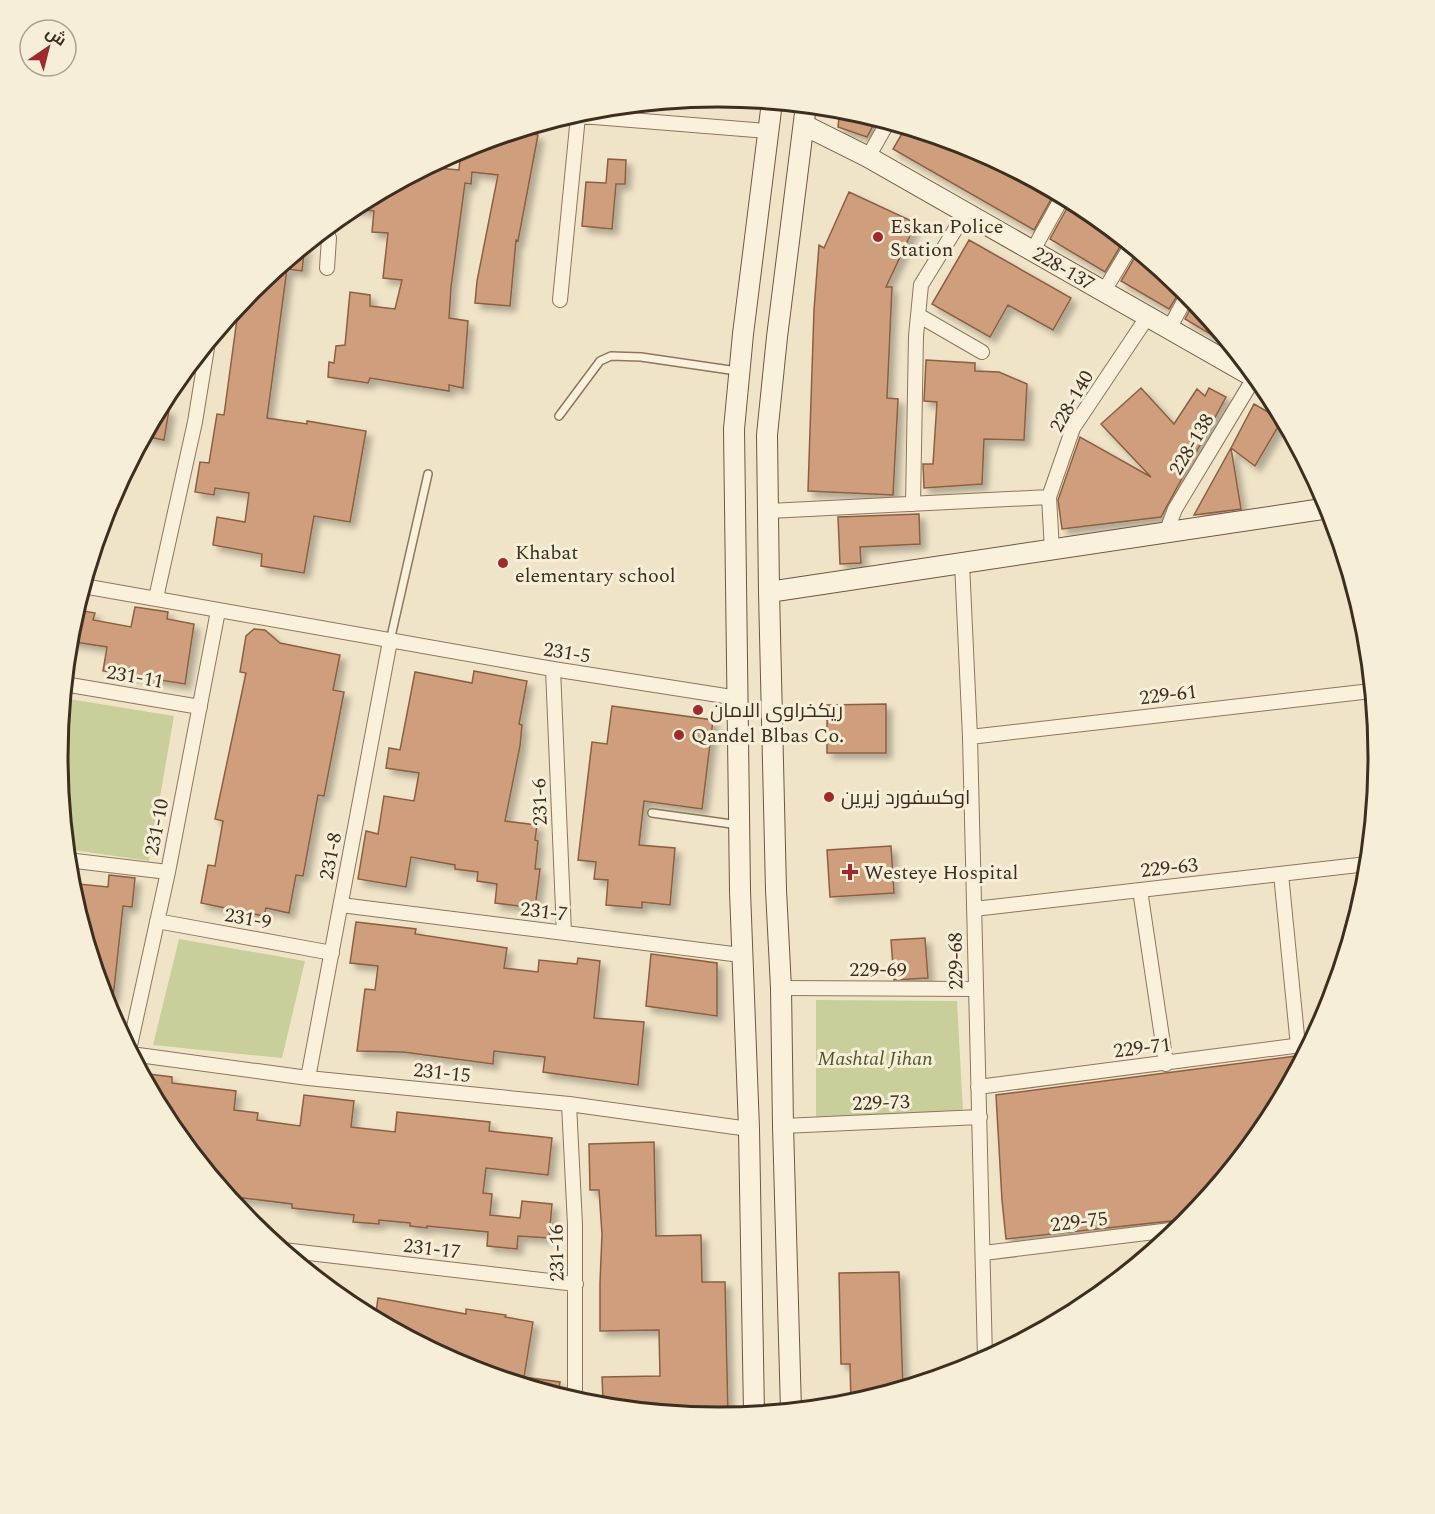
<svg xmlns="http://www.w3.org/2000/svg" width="1435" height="1514" font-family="Spectral,Cairo,serif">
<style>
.green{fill:#c9cf9b}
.building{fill:#cf9f7d;stroke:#8d5f41;stroke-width:1.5;filter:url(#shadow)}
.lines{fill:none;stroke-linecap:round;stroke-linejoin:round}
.lane-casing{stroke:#8d765c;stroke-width:10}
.street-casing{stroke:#8d765c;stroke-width:16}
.secondary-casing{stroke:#6f573f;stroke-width:22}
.lane{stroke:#faf1dc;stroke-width:7}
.street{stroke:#faf1dc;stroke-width:14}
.secondary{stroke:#faf1dc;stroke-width:20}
.poi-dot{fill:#9e2a2b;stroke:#f7eed8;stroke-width:2}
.labels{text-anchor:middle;stroke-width:6;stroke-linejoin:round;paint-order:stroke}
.poi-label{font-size:20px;fill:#3d2e20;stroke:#f7eed8;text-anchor:start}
.street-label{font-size:20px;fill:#3d2e20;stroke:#f7eed8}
.park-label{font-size:20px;font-style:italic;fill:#4d5a26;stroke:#f7eed8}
.rim{fill:none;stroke:#3d2e20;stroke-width:3}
</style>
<defs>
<filter id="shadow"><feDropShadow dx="5.5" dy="5.5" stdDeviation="3" flood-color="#0004"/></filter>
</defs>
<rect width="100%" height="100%" fill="#f0e4c8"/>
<path class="green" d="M63,698L174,716L149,861L66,849L57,757Z
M179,939L305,961L282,1058L153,1045Z
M816,1000L957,1001L963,1112L816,1118Z"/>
<path class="building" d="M840,109L877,118L867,137L838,127Z
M906,127L971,147L1055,192L1034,230L893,149Z
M517,131L538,135L518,241L516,240L510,306L475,303L477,281L498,175L472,172L471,184L465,183L451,287L449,318L468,321L463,388L449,385V391L370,378L368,383L328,377L329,362L334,363L336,346L345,345L350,292L370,295V306L395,309L402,280L383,278L388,233L372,232L374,211L350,208L427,167L459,170L461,149Z
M608,159L626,160L625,184H616L612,229L582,226L586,182L606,183Z
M849,192L916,223L886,287H892L887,398L898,399L893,495L808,491L814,310L819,245L824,248Z
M1071,201L1085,208L1124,240L1105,272L1050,239Z
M969,240L1071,298L1053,330L1008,305L990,337L932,304Z
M305,245L302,271L287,269L267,418L307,424V421L366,431L350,522L314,516L304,573L261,566L262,554L213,545L217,517L245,522L249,493L215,488L214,495L195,492L200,462L209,463L217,414L224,415L239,304L251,290Z
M1138,252L1182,288L1169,309L1121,281Z
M1194,302L1228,343L1227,344L1185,319Z
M926,360L975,363V371L999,372L1027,384L1024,440L984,439L982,484L924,488L923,464H933L937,402L924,401Z
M1141,388L1174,424L1197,389L1205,396L1209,388L1226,397L1161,517L1062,529L1058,500L1080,437L1151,477L1101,424Z
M1254,404L1282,420L1255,466L1231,448Z
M159,408L169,410L164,440L144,436Z
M1231,448L1241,509L1194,515Z
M919,514L920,544L860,547L861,563L840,564L838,517Z
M135,607L168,612L167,619L194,624L185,684L103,671L107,647L68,641L74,614H78L79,610L95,613L93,620L131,627Z
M254,629L265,630L280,643L340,655L333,690L344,692L324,796L318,795L303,876L296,875L289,913L266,908L264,916L201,903L208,865L215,866L223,821L215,819L246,673L240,672L246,636Z
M474,671L527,681L519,724L522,725L520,746L505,821L537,825L535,840L538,841L535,869H540L535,908L495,903L497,884L477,881L478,872L455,869V865L411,857L406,887L358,879L366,831L378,834L384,796L414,801L419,773L386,768L389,748L400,750L415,672L472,683Z
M886,704V753H827V705Z
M612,706L713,720L702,809L644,801L639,845L675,848L670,905L642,902V908L606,905L608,880L594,879L596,862L578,860L592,742L607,744Z
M891,846L894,893L830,897L827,850Z
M109,875L135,878L132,907L123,906L113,998L103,996L69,883L108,887Z
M356,922L416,929L415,934L507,948L504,968L538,972L539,960L577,964L578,958L600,961L594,1018L644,1022L638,1085L543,1072L545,1057L494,1051L493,1064L403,1052L357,1051L365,989L375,990L378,966L350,963Z
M925,938L928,978L894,980L891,940Z
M651,954L717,963V1016L646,1006Z
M1304,1055L1266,1124L1189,1219L1006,1239L1002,1200L996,1095Z
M141,1073L172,1077V1083L236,1091L234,1110L258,1113L257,1120L300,1126L304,1095L354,1101L351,1127L395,1132L397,1112L490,1122L489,1131L552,1138L548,1175L486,1168L483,1193L492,1194L490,1215L520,1218L522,1201L552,1204L549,1238L518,1236L517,1249L487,1246L488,1232L427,1226V1228L410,1226V1223L379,1220V1224L353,1222L354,1215L292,1208V1204L227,1196L168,1124Z
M654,1142L656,1236L701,1235L702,1282H725L728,1416L717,1418L616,1408V1400H603L602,1377L660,1376L659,1330L600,1331V1283L602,1234L599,1190H590L589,1144Z
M899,1272L903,1388L851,1403L850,1364H841L839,1273Z
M378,1298L466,1314V1309L506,1315L505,1317L533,1322L524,1377L560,1382L558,1396L464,1367L421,1344L422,1338L404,1335L375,1319Z"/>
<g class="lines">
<defs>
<path id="lane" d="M186,368L203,370
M559,416L600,361L611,356L641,357L737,371
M390,641L428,474
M652,813L739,825"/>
<path id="street" d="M569,115L768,131
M868,157L888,122
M324,229L329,238L327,268
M1033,250L1063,196
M1104,291L1131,246
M560,300L578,116
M918,315L982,352
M1169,329L1188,294
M913,504L916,336L921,285L966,212
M769,511L1049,497
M1166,533L1175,509L1254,378
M1052,550L1049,497L1073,428L1148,316
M962,563L970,737L985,1359
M83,586L553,669L738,698
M156,598L195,422L208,342
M553,669L564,933
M64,684L200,707
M970,737L1371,691
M67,860L168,872
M1281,874L1298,1046
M1140,890L1166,1064
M341,905L741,955
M974,909L1367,864
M157,921L332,953
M781,988L975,989
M129,1050L168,872L218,611
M131,1054L308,1078L569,1104L749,1129
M308,1078L390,641
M978,1087L1309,1044
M569,1104L575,1225V1401
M783,1126L980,1117
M283,1250L576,1284
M984,1253L1179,1229"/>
<path id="secondary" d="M804,125L868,157L1259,380
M769,592L1329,508
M791,1410L783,1126L781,988L776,890L769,592L767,435L777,337L806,105
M754,1414L749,1129L740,891L734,429L743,334L772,102"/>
</defs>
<use href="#lane" class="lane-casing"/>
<use href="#street" class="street-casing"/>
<use href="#secondary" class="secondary-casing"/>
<use href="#lane" class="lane"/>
<use href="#street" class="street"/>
<use href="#secondary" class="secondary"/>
</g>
<g class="poi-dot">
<circle cx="878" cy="237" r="6"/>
<circle cx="503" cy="563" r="6"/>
<circle cx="698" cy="710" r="6"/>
<circle cx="679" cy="735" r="6"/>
<circle cx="829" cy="797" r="6"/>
<path d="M847 863h6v6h6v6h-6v6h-6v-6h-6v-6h6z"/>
</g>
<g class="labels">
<g class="poi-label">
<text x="890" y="233">Eskan Police<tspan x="890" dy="23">Station</tspan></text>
<text x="515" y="559">Khabat<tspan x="515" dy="23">elementary school</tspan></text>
<text x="710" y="717">ريكخراوى الامان</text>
<text x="691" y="742">Qandel Blbas Co.</text>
<text x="841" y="804">اوكسفورد زيرين</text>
<text x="864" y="879">Westeye Hospital</text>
</g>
<g class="street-label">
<text transform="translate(1064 268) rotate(30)" y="7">228-137</text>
<text transform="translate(1071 401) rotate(-60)" y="7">228-140</text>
<text transform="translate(1191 444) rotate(-59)" y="7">228-138</text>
<text transform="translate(567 652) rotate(9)" y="7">231-5</text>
<text transform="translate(135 676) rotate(10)" y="7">231-11</text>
<text transform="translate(1168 694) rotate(-7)" y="7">229-61</text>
<text transform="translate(539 802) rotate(-92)" y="7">231-6</text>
<text transform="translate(156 827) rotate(-79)" y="7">231-10</text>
<text transform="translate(330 856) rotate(-79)" y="7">231-8</text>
<text transform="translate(1169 867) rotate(-6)" y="7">229-63</text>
<text transform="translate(544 911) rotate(7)" y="7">231-7</text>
<text transform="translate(248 918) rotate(10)" y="7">231-9</text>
<text transform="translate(955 961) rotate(-91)" y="7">229-68</text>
<text x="878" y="976">229-69</text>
<text transform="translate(1142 1047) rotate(-7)" y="7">229-71</text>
<text transform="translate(442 1072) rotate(6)" y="7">231-15</text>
<text transform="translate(881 1102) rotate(-2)" y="7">229-73</text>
<text transform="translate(1079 1221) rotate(-7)" y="7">229-75</text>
<text transform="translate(432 1248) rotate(7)" y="7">231-17</text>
<text transform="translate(556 1253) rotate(-91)" y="7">231-16</text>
</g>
<g class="park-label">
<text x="875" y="1065">Mashtal Jihan</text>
</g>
</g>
<path d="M0 0H1435V1514H0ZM68 757a650 650 0 1 1 1300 0a650 650 0 1 1-1300 0Z" fill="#f7eed8" fill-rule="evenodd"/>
<path class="rim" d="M68 757a650 650 0 1 1 1300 0a650 650 0 1 1-1300 0Z"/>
<g transform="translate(48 48) rotate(35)"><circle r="28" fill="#f7eed8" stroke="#ada18e" stroke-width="1.5"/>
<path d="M0-4.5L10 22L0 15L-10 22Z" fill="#9e2a2b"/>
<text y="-9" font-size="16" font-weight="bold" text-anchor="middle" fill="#3d2e20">ش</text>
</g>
</svg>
